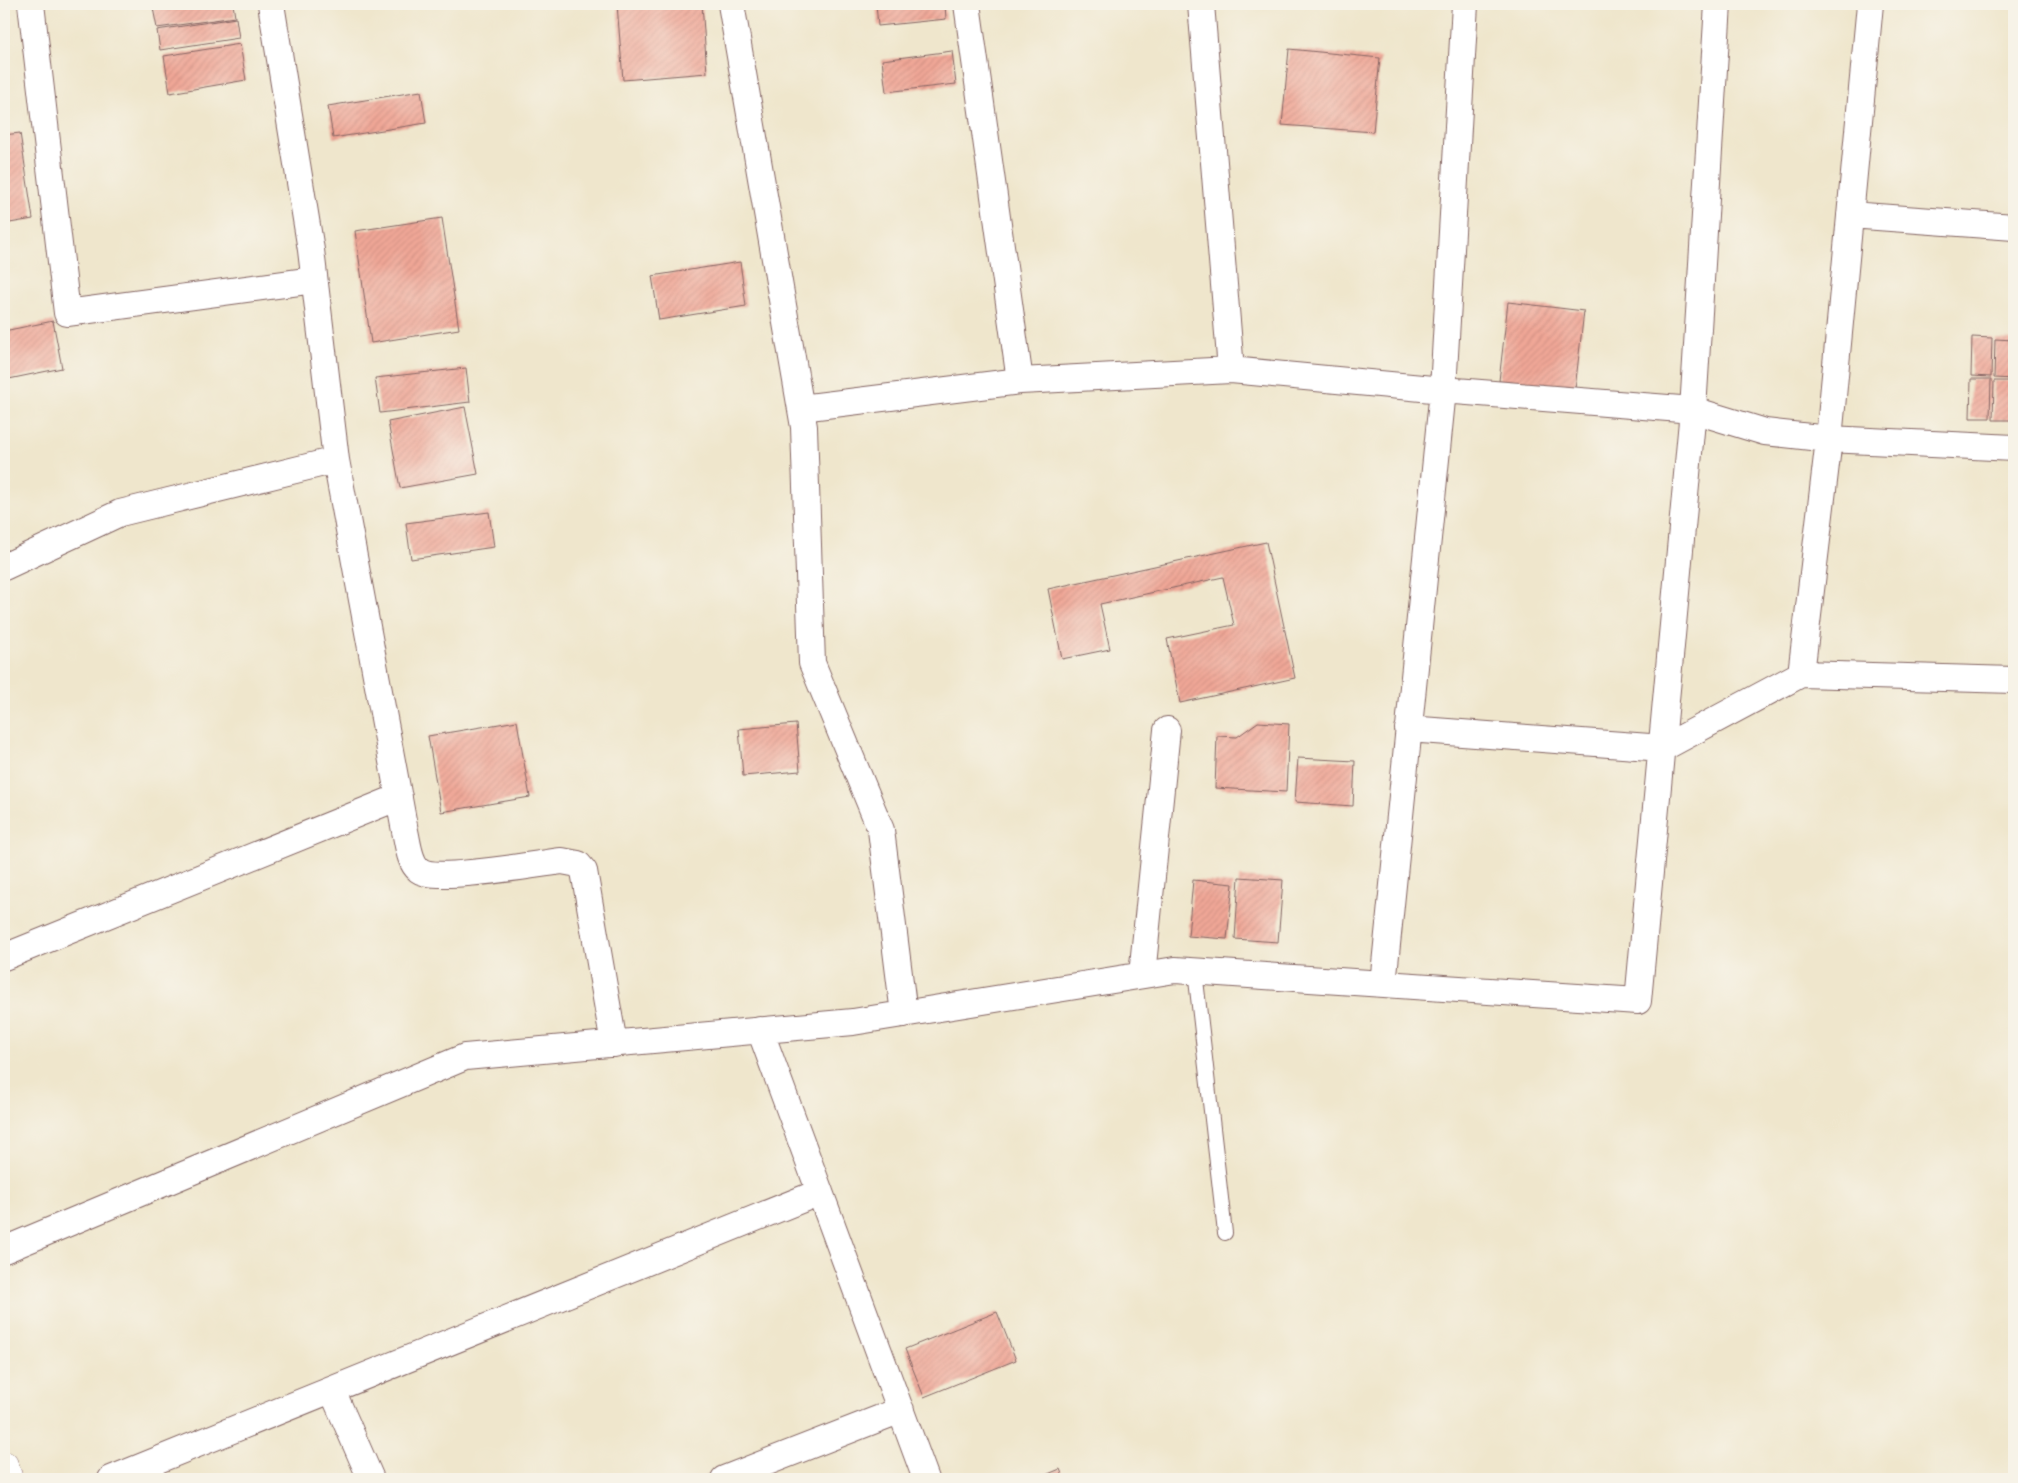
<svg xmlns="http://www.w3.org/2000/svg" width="2018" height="1483" font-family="Mali,sans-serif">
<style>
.building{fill:url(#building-hatch)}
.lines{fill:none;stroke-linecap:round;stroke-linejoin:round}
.lane-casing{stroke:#846563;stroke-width:16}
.street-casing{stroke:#846563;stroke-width:28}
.secondary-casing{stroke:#846563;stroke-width:29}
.lane{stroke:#fff;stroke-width:14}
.street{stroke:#fff;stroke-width:26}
.secondary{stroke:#fff;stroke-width:28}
</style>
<defs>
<pattern id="building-hatch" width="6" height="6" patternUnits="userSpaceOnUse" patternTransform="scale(1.25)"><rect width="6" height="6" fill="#f0a797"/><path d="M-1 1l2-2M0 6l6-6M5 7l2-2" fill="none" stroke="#cf8f82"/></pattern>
</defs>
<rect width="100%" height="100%" fill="#f7f3e8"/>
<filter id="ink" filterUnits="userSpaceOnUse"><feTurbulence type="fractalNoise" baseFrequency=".02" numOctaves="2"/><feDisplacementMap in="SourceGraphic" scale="10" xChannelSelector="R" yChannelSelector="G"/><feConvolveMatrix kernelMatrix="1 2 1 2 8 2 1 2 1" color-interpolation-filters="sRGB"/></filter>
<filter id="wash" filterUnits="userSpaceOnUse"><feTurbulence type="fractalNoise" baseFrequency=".0096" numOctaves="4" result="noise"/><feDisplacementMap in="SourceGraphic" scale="20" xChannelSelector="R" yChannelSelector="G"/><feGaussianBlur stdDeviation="1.12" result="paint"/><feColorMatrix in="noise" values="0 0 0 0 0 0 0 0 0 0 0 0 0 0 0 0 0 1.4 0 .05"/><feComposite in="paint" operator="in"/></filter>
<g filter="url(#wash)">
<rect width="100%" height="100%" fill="#efe6cc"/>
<g id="blocks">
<path class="building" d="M180,4H233L235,17L157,28L153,8Z
M617,4H702L707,73L623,80Z
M876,4H945L946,19L878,26Z
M236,18L239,38L160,50L157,30Z
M240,44L246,80L170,93L164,56Z
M1289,49L1380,58L1373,132L1282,125Z
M952,51L956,84L886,92L882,60Z
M421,91L426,123L333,138L328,106Z
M20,133L33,219L4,224V135Z
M442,218L459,329L371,343L355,231Z
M740,262L746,306L659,320L652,276Z
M1508,302L1584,311L1575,389L1499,381Z
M53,321L62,368L4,380V331Z
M1972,337L1992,338L1991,377L1971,376Z
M1995,339L2014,340V379L1994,378Z
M466,368L470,402L380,413L375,378Z
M1971,379H1991L1990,418H1970Z
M1994,381H2014L2013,420H1993Z
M465,407L478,474L400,488L388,422Z
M489,512L494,547L411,559L406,523Z
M1266,542L1295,678L1180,703L1167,639L1234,625L1223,577L1100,604L1110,649L1062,659L1048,589Z
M517,721L530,797L441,812L428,736Z
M1258,722L1289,724L1286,792L1215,788L1217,736L1237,737Z
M796,724L800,771L743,776L739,729Z
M1298,758L1355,761L1353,806L1295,802Z
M1239,877L1283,880L1278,942L1235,939Z
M1193,880L1233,884L1227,939L1188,936Z
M997,1312L1016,1360L924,1397L905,1349Z
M1060,1469L1064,1479H1036Z"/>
</g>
</g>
<g filter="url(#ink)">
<use href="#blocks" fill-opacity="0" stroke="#846563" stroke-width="1"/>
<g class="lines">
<defs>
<path id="lane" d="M1195,971L1225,1233"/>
<path id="street" d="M31,4L67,313L314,280
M271,4L311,250L336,460L405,831C408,843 409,862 419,870C434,882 538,864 562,861L578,864L584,871L614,1044
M731,4L804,427L812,663L881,830L904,1014
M967,4L1020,381
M1201,4L1231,370
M1870,4L1829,439L2014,448
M1850,215L2014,227
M801,408L1020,381L1231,370L1443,390L1693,410L1765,432L1829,439L1801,674
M4,567L120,513L336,460
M1408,729L1663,748L1801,674L2014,680
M4,957L399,797
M1142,975L1167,730
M1383,984L1443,390L1465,4
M760,1030L926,1479
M4,1250L465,1057L853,1022L1175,970L1638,1001L1693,410L1718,4
M332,1390L371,1479
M111,1479L820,1192
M724,1479L901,1410"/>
<path id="secondary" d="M4,1465L9,1479"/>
</defs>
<use href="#lane" class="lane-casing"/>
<use href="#street" class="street-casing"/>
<use href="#secondary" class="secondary-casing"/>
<use href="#lane" class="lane"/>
<use href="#street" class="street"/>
<use href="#secondary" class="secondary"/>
</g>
</g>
<rect width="2018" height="1483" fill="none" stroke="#f7f3e8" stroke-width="20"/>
</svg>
